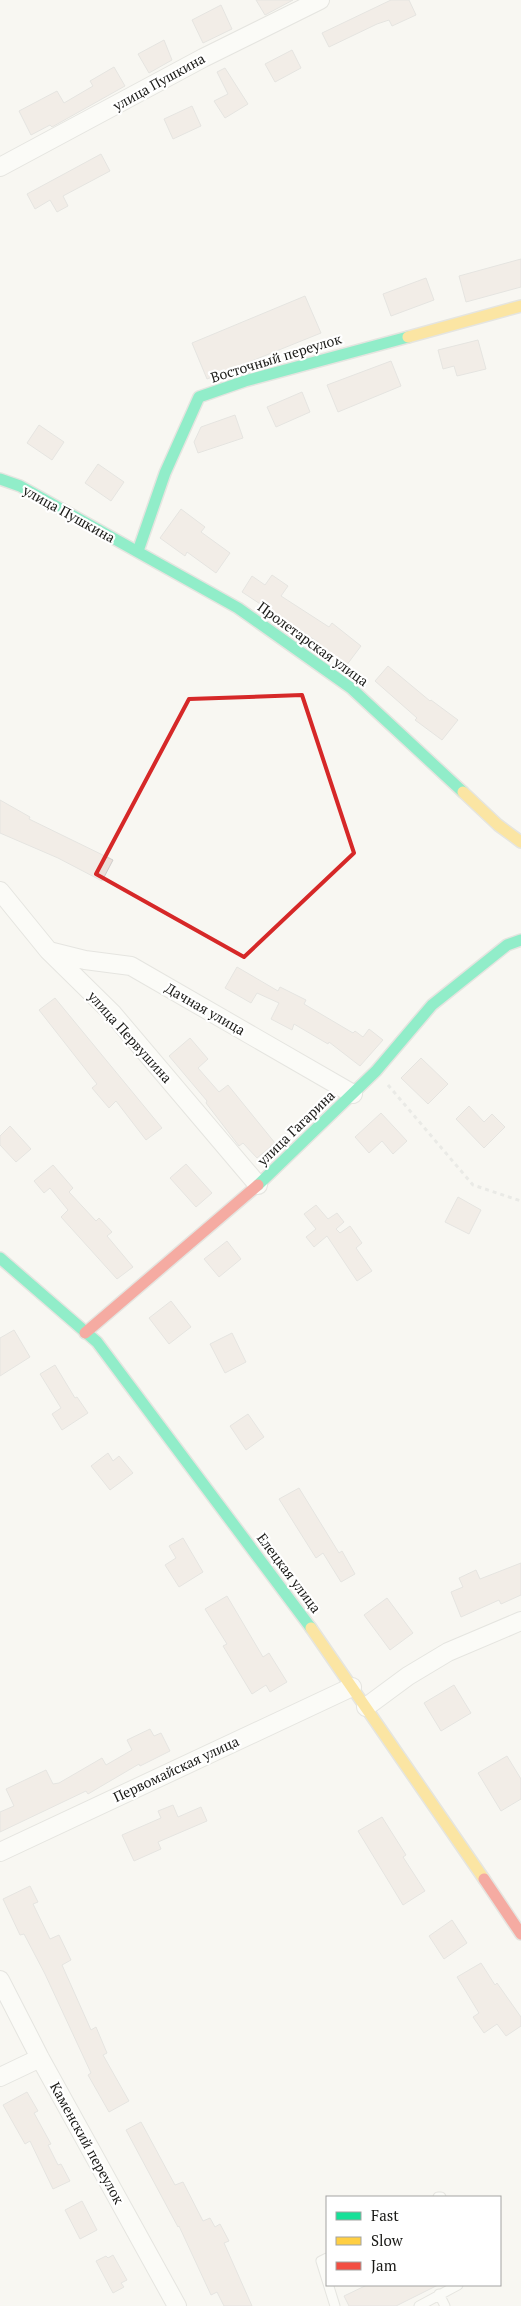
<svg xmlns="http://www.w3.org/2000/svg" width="521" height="2306" font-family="'PT Serif',serif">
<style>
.building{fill:#ece0da;stroke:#cfcdcb}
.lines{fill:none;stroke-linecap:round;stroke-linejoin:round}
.lane-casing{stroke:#cfceca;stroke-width:11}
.street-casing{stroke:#cfceca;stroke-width:20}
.fast-casing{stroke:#cfceca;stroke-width:14}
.slow-casing{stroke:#cfceca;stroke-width:14}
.jam-casing{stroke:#cfceca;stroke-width:14}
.path{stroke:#d9d9d8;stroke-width:3;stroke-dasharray:4 4;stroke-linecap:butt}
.lane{stroke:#fefefd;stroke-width:9}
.street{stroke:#fefefd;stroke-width:18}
.fast{stroke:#16e098;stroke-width:11}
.slow{stroke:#ffcf43;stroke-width:11}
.jam{stroke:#f24e42;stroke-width:11}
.marked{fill:none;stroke:#d62828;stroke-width:4;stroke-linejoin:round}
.labels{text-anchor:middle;stroke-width:4.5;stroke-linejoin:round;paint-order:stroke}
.street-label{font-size:14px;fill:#1a1a17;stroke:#fff}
</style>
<rect width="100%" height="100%" fill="#f8f7f2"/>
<path class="building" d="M256,0H293L265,15Z
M391,0H409L416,15L392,26L389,20L377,24L329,47L322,33Z
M221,5L232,29L203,43L192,20Z
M164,40L172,60L149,73L138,54Z
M292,50L301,68L275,82L265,64Z
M114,67L125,86L52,127L50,125L31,135L19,111L57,91L64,103L93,86L90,81Z
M225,68L248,104L225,118L214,101L228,94L217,72Z
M192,106L201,126L173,139L164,119Z
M101,154L110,171L63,196L68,206L57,212L50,200L35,209L27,194Z
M521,259V287L466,302L459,276Z
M426,278L434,300L391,316L383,294Z
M305,296L321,333L207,379L192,343Z
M478,340L486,369L457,376L454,366L443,369L438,350Z
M391,361L401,386L338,412L327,385Z
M302,392L310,412L276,427L267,407Z
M235,415L243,438L198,453L194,442L201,427Z
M39,425L64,442L52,460L27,443Z
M98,464L124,482L111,501L85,483Z
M181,509L205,527L201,532L230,553L216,573L187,552L185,556L160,538Z
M272,575L288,586L281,596L329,627L332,623L361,646L346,666L316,644L318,642L242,592L252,576L265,585Z
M388,666L430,701L431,700L458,720L442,740L415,720L417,718L375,681Z
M0,800L30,817L29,819L113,860L102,881L58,858L0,833Z
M237,967L278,991L280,987L306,1000L304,1004L353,1033L355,1031L363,1037L369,1029L383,1040L360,1066L329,1042L328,1044L294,1024L292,1030L271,1019L279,1003L257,993L251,1003L225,988Z
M55,998L162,1128L146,1140L116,1101L109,1108L92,1088L97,1084L39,1010Z
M190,1038L208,1059L198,1068L219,1092L228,1085L275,1143L257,1158L243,1143L239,1146L206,1103L207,1101L169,1056Z
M421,1058L448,1084L428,1104L401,1078Z
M469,1106L484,1122L492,1114L505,1127L484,1148L456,1119Z
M381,1113L407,1141L393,1154L382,1141L369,1153L355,1137Z
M10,1126L31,1149L16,1162L0,1145V1136Z
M186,1164L212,1193L196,1207L170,1178Z
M53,1165L73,1188L69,1192L96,1221L99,1218L112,1232L107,1236L133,1267L117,1279L61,1217L68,1210L50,1188L44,1193L34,1181Z
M458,1197L481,1210L469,1234L445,1222Z
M316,1205L328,1219L337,1213L344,1222L336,1229L340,1233L350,1226L362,1243L356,1248L372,1271L357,1281L327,1236L314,1247L306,1237L316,1229L304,1214Z
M227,1241L241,1259L219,1277L204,1259Z
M171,1301L191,1327L169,1344L149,1318Z
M14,1330L30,1357L0,1376V1338Z
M232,1333L246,1362L225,1373L210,1344Z
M55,1365L75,1398L77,1397L88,1413L62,1430L52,1414L61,1408L40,1374Z
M248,1414L264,1437L246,1450L230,1426Z
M108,1453L113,1461L119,1456L133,1473L110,1490L91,1466Z
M299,1488L339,1553L342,1551L355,1574L341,1582L323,1553L316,1558L279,1499Z
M183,1538L203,1572L179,1587L165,1565L176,1558L169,1546Z
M521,1563V1595L501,1604L499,1600L461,1617L451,1592L463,1587L459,1578L476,1570L480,1579Z
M227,1596L263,1657L269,1653L287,1682L270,1692L266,1685L252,1694L223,1646L227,1644L205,1609Z
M387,1598L413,1633L390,1650L364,1615Z
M454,1685L471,1713L441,1731L424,1703Z
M150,1729L154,1736L161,1733L170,1751L140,1766L139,1764L88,1794L86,1791L0,1832V1812L14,1806L6,1789L46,1770L53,1784L59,1783L102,1758L106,1765L132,1750L127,1740Z
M507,1756L521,1779V1799L501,1811L478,1773Z
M173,1805L178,1817L201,1807L207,1821L158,1842L161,1849L134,1861L122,1835L161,1818L158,1811Z
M382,1817L406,1855L403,1857L425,1891L403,1905L358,1831Z
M30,1886L38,1902L33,1904L50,1939L59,1935L71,1960L62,1965L91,2030L96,2027L107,2053L103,2055L129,2101L109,2112L88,2075L91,2073L45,1974L24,1934L20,1935L3,1899Z
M452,1920L467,1943L444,1959L429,1936Z
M481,1963L495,1985L497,1983L521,2017V2026L506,2036L497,2024L484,2033L473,2017L479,2013L457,1977Z
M27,2092L38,2111L34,2113L51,2144L48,2145L58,2165L61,2164L70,2181L53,2189L30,2141L25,2144L3,2105Z
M141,2122L175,2185L183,2182L203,2221L210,2218L215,2227L220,2224L229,2241L224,2243L252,2306H224L217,2292L211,2295L179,2226L178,2227L126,2130Z
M82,2201L97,2230L80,2239L65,2210Z
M113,2255L127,2280L121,2283L124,2287L113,2293L96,2261L106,2256L108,2258Z
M367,2285H438L396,2306H349L344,2296Z"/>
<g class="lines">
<defs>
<path id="lane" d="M438,2197H441
M327,2258L321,2261L335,2306
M439,2294L445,2306
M419,2306L458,2285"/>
<path id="street" d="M0,167L203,58L320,0
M0,891L48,950L113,1014L258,1185
M49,951L85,960L131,966L353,1094
M366,1707L408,1676L448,1652L521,1621
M0,1852L352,1687
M0,1980L40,2058L177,2306
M0,2077L40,2058"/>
<path id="fast" d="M0,479L20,486L238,608L351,688L463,792
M138,551L165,473L199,397L245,381L408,337
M258,1185L376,1071L432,1005L507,945L521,940
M0,1258L97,1342L311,1628"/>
<path id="slow" d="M408,337L521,306
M463,792L498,825L521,842
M311,1628L484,1879"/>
<path id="jam" d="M85,1333L258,1185
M484,1879L521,1934"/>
</defs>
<use href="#lane" class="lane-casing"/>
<use href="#street" class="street-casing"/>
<use href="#fast" class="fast-casing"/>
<use href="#slow" class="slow-casing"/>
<use href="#jam" class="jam-casing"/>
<path class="path" d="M388,1085L473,1185L521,1201"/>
<use href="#lane" class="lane"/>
<use href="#street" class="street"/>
<use href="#fast" class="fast"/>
<use href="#slow" class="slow"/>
<use href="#jam" class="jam"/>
</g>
<path d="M0 0H521V2306H0ZM302,695L354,853L244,957L96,874L189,699Z" fill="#f8f7f2" fill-opacity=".55" fill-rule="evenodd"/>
<path class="marked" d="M302,695L354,853L244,957L96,874L189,699Z"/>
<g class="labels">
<g class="street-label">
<text transform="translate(159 82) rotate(-29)" y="5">улица Пушкина</text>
<text transform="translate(276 358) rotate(-17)" y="5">Восточный переулок</text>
<text transform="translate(69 514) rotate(29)" y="5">улица Пушкина</text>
<text transform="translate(313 644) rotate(36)" y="5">Пролетарская улица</text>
<text transform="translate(205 1009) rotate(30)" y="5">Дачная улица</text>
<text transform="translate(130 1037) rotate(48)" y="5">улица Первушина</text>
<text transform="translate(296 1128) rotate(-44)" y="5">улица Гагарина</text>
<text transform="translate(289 1573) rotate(53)" y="5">Елецкая улица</text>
<text transform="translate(176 1769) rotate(-25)" y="5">Первомайская улица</text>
<text transform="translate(87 2143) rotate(61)" y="5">Каменский переулок</text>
</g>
</g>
<rect x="326" y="2196" width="175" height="90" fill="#ffffff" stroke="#a3a3a2"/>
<rect x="336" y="2212" width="25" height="8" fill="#16e098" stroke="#a3a3a2"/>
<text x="371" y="2221" font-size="15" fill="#1a1a17">Fast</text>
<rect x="336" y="2237" width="25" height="8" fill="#ffcf43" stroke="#a3a3a2"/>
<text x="371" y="2246" font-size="15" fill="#1a1a17">Slow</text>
<rect x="336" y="2262" width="25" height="8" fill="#f24e42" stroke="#a3a3a2"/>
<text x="371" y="2271" font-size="15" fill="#1a1a17">Jam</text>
</svg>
